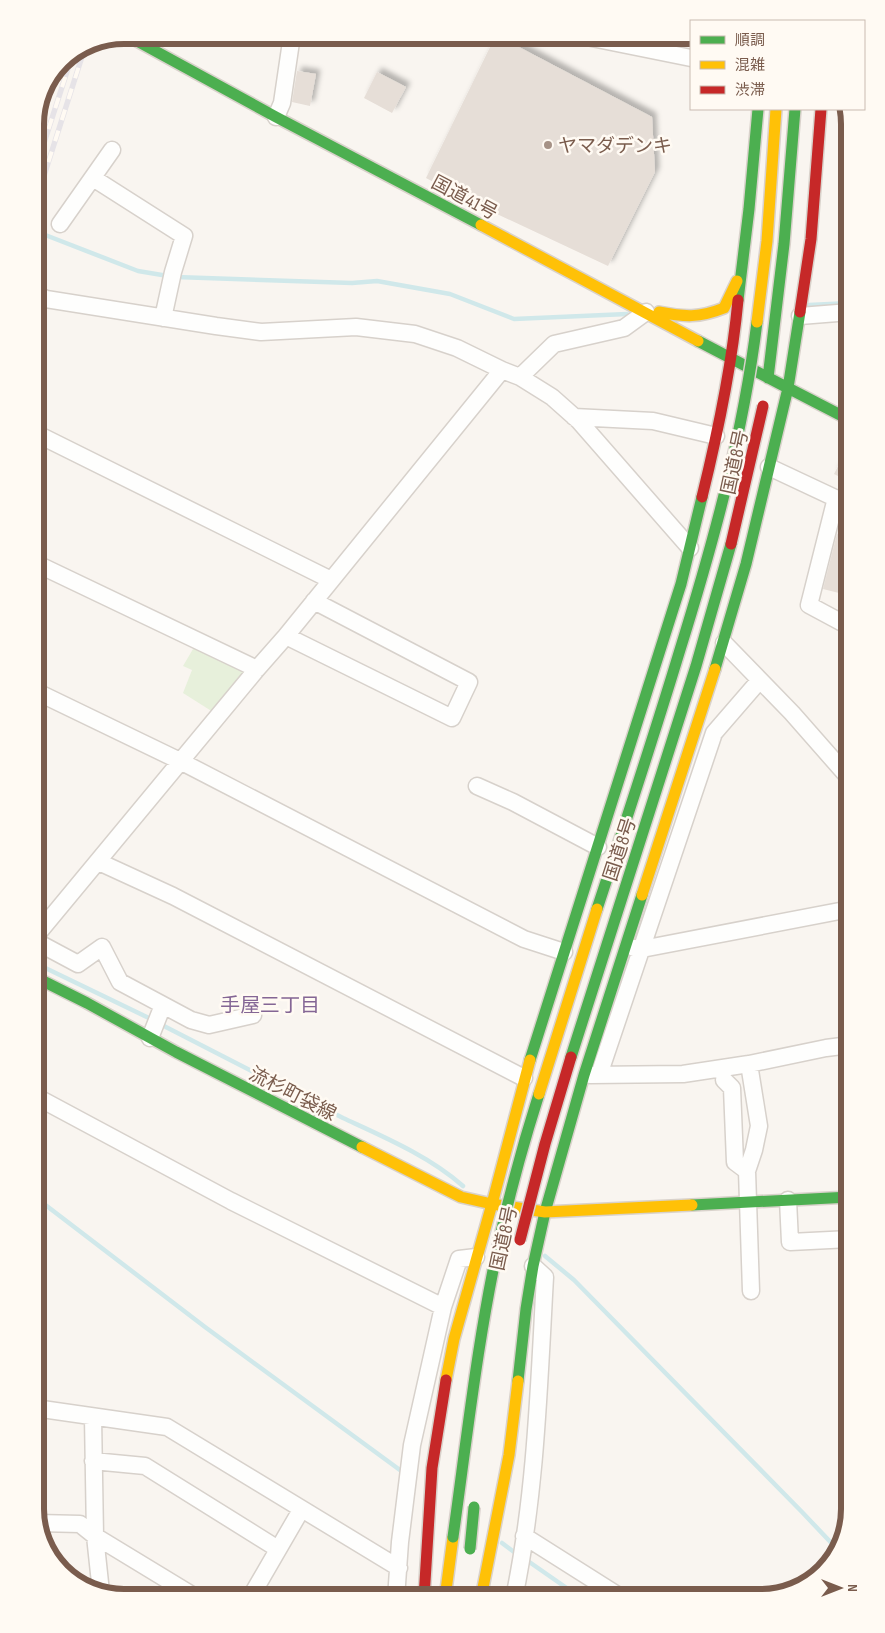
<svg xmlns="http://www.w3.org/2000/svg" width="885" height="1633" font-family="'Sofia Sans Condensed','Noto Sans JP',sans-serif">
<style>
.green{fill:#e7f0db}
.lines{fill:none;stroke-linecap:round;stroke-linejoin:round}
.stream{stroke:#d0e8ea;stroke-width:4.5}
.building{fill:#e6ded7;filter:url(#shadow)}
.street-casing{stroke:#d7d1cb;stroke-width:19}
.fast-casing{stroke:#d9d2cb;stroke-width:14}
.slow-casing{stroke:#d9d2cb;stroke-width:14}
.jam-casing{stroke:#d9d2cb;stroke-width:14}
.street{stroke:#fefefd;stroke-width:16}
.fast{stroke:#4caf50;stroke-width:11}
.slow{stroke:#ffc107;stroke-width:11}
.jam{stroke:#c62828;stroke-width:11}
.rail-casing{stroke:#e6e3e7;stroke-width:5.5}
.rail{stroke:#fffaf3;stroke-width:4;stroke-dasharray:11;stroke-linecap:butt}
.fast-bridge-casing{stroke:#dad1cc;stroke-width:14;stroke-linecap:butt}
.slow-bridge-casing{stroke:#dad1cc;stroke-width:14;stroke-linecap:butt}
.jam-bridge-casing{stroke:#dad1cc;stroke-width:14;stroke-linecap:butt}
.fast-bridge{stroke:#4caf50;stroke-width:11}
.slow-bridge{stroke:#ffc107;stroke-width:11}
.jam-bridge{stroke:#c62828;stroke-width:11}
.poi-dot{fill:#a69286;stroke:#fffaf3;stroke-width:2}
.labels{text-anchor:middle;stroke-width:5;stroke-linejoin:round;paint-order:stroke}
.poi-label{font-size:19px;fill:#7a5c4d;stroke:#fffaf3;text-anchor:start}
.street-label{font-size:19px;fill:#7a5c4d;stroke:#fffaf3}
.neighbourhood-label{font-size:20px;fill:#846695;stroke:#fffaf3}
.rim{fill:none;stroke:#7a5c4d;stroke-width:6}
</style>
<defs>
<filter id="shadow"><feDropShadow dx="4.5" dy="-4.5" stdDeviation="2.5" flood-color="#0004"/></filter>
</defs>
<rect width="100%" height="100%" fill="#f9f5f0"/>
<path class="green" d="M196,644L243,665L244,675L213,712L183,693L192,670L183,666Z"/>
<g class="lines">
<path class="stream" d="M35,231L138,271L168,276
M176,277L352,283L377,281L450,294L514,319L627,314
M809,305L850,303
M35,963L153,1020
M160,1024L343,1118C384,1137 429,1156 463,1186
M35,1197L205,1327L404,1473
M545,1256L574,1280L802,1512L838,1550
M502,1543L518,1555
M525,1559L581,1598"/>
</g>
<path class="building" d="M496,35L652,117L655,172L608,266L465,199L426,178Z
M297,71L316,74L310,106L292,102Z
M377,72L406,87L392,113L364,98Z
M850,444V482L834,474Z
M837,534L850,537V582L847,595L823,589Z"/>
<g class="lines">
<defs>
<path id="street" d="M577,35L691,58
M276,117L282,103L292,35
M93,178L184,236L173,272L163,318
M60,224L112,150
M35,293L46,299L216,326L261,332L356,327L415,334L457,348L502,370L520,377L552,397L579,421L690,548
M800,316L850,312
M520,377L554,344L624,328L646,312
M574,417L653,421L716,436
M35,433L331,580
M769,467L850,505
M836,498L809,605L850,627
M35,563L257,669
M286,636L452,718L469,682L314,601
M724,643L792,713L850,779
M35,691L180,761L524,939L564,952
M477,786L513,802L598,847
M99,862L173,896L524,1078
M35,937L257,669L286,636L502,370
M35,941L78,964L102,947L120,982L191,1020L209,1025L253,1015
M634,948L642,949L850,909
M150,1038L163,1005
M749,1064L759,1126L754,1150L747,1171L751,1291
M590,1075L683,1074L749,1064L826,1048L850,1045
M599,1075L714,733L759,681
M724,1080L732,1088L735,1162L747,1171
M35,1096L231,1201L443,1307
M788,1200L790,1242L850,1239
M35,1408L167,1427L399,1568
M93,1417L95,1536L101,1592
M93,1461L145,1466L278,1549
M38,1523L80,1524L95,1536L197,1598
M524,1536L622,1598
M250,1598L301,1510
M396,1598L400,1542L412,1445L443,1307L459,1259L476,1257
M514,1598C536,1493 539,1384 545,1277L533,1266"/>
<path id="fast" d="M126,35L276,117L481,225
M738,300L749,209L758,109
M698,341L788,388
M768,378L784,244L795,109
M788,388L850,420
M715,669L746,564L788,388L800,312
M35,977L87,1003L176,1052L362,1147
M530,1060L681,584L702,497
M692,1205L850,1197
M518,1381L526,1309L533,1266L545,1212L584,1075L642,895"/>
<path id="slow" d="M481,225L698,341
M659,312C685,317 699,318 724,308L737,281
M642,895L715,669
M362,1147L461,1197L492,1204L545,1212L692,1205
M446,1380L454,1339L492,1204L530,1060
M445,1598L453,1537
M481,1598L509,1455L518,1381"/>
<path id="jam" d="M800,312L811,239L821,109
M702,497C718,432 732,366 738,300
M424,1598L432,1468L446,1380"/>
</defs>
<use href="#street" class="street-casing"/>
<use href="#fast" class="fast-casing"/>
<use href="#slow" class="slow-casing"/>
<use href="#jam" class="jam-casing"/>
<use href="#street" class="street"/>
<use href="#fast" class="fast"/>
<use href="#slow" class="slow"/>
<use href="#jam" class="jam"/>
<defs>
<path id="rail" d="M35,171L73,53
M35,204L86,44"/>
</defs>
<use href="#rail" class="rail-casing"/>
<use href="#rail" class="rail"/>
<defs>
<path id="fast-bridge" d="M597,909C625,824 653,739 679,653C713,544 743,435 757,322
M571,1057L696,666L731,544
M453,1537C467,1437 478,1336 500,1237C511,1188 524,1141 539,1094
M470,1549L474,1507"/>
<path id="slow-bridge" d="M757,322L767,241L776,109
M539,1094L597,909"/>
<path id="jam-bridge" d="M731,544L763,406
M520,1240L545,1144L571,1057"/>
</defs>
<use href="#fast-bridge" class="fast-bridge-casing"/>
<use href="#slow-bridge" class="slow-bridge-casing"/>
<use href="#jam-bridge" class="jam-bridge-casing"/>
<use href="#fast-bridge" class="fast-bridge"/>
<use href="#slow-bridge" class="slow-bridge"/>
<use href="#jam-bridge" class="jam-bridge"/>
</g>
<circle class="poi-dot" cx="548" cy="145" r="5"/>
<g class="labels">
<g class="poi-label">
<text x="558" y="152">ヤマダデンキ</text>
</g>
<g class="street-label">
<text transform="translate(465 197) rotate(28)" y="7">国道41号</text>
<text transform="translate(734 462) rotate(-78)" y="7">国道8号</text>
<text transform="translate(619 849) rotate(-72)" y="7">国道8号</text>
<text transform="translate(293 1093) rotate(27)" y="7">流杉町袋線</text>
<text transform="translate(503 1238) rotate(-78)" y="7">国道8号</text>
</g>
<g class="neighbourhood-label">
<text x="270" y="1012">手屋三丁目</text>
</g>
</g>
<path d="M0 0H885V1633H0ZM124 44H761A80 80 0 0 1 841 124V1509A80 80 0 0 1 761 1589H124A80 80 0 0 1 44 1509V124A80 80 0 0 1 124 44Z" fill="#fffaf3" fill-rule="evenodd"/>
<path class="rim" d="M124 44H761A80 80 0 0 1 841 124V1509A80 80 0 0 1 761 1589H124A80 80 0 0 1 44 1509V124A80 80 0 0 1 124 44Z"/>
<rect x="690" y="20" width="175" height="90" fill="#fffaf3" stroke="#cabbb1"/>
<rect x="700" y="36" width="25" height="8" fill="#4caf50" stroke="#cabbb1"/>
<text x="735" y="45" font-size="15" fill="#7a5c4d">順調</text>
<rect x="700" y="61" width="25" height="8" fill="#ffc107" stroke="#cabbb1"/>
<text x="735" y="70" font-size="15" fill="#7a5c4d">混雑</text>
<rect x="700" y="86" width="25" height="8" fill="#c62828" stroke="#cabbb1"/>
<text x="735" y="95" font-size="15" fill="#7a5c4d">渋滞</text>
<g transform="translate(840 1588) rotate(90)" stroke="#fffaf3" stroke-width="4" paint-order="stroke">
<path d="M0-4L9 19L0 12L-9 19Z" fill="#7a5c4d"/>
<text y="-8" font-size="14" font-weight="bold" text-anchor="middle" fill="#7a5c4d">N</text>
</g>
</svg>
